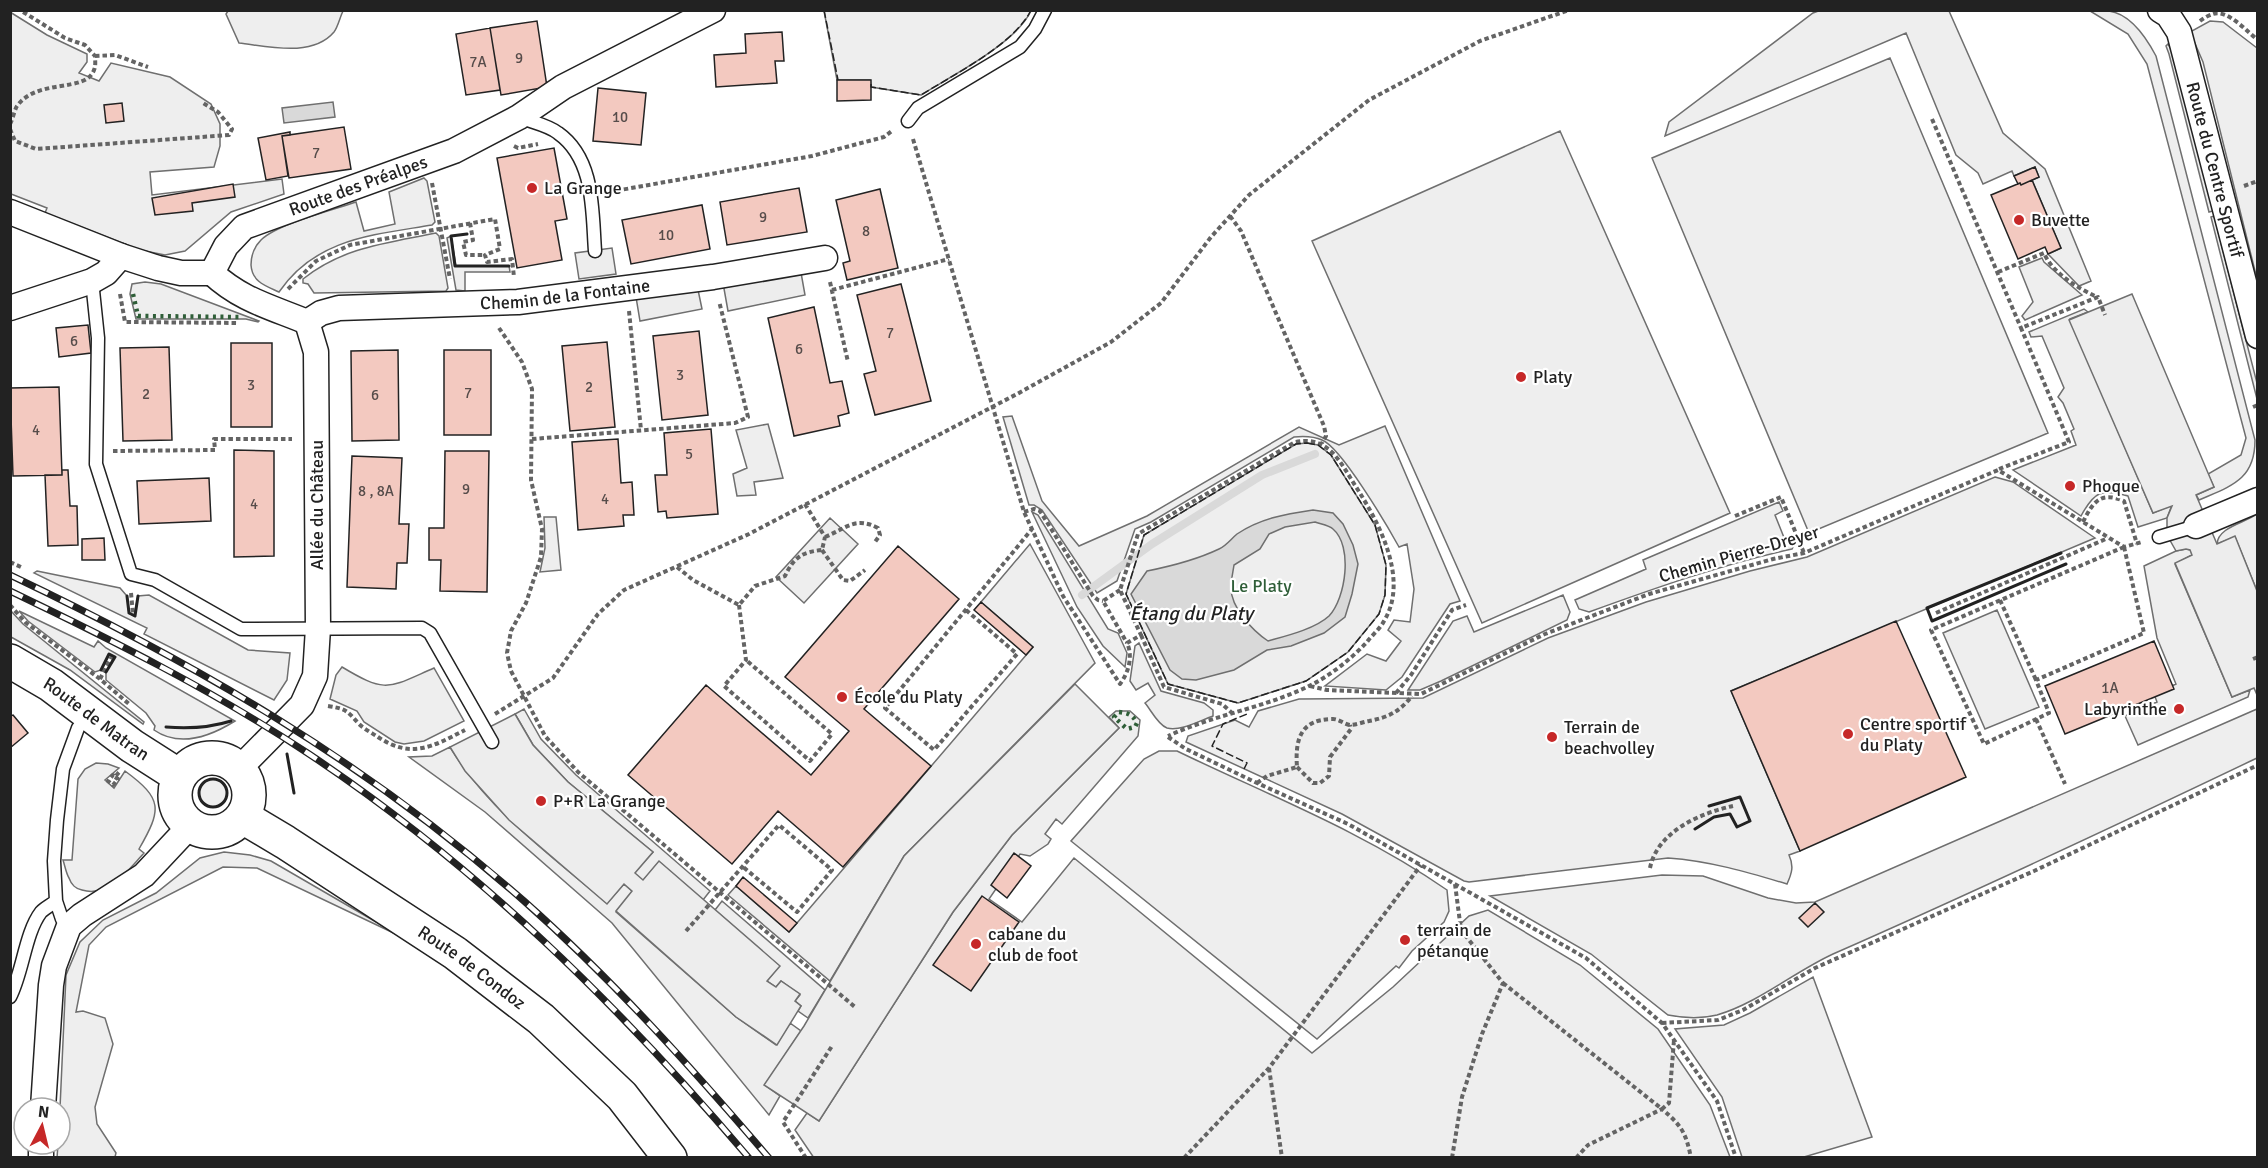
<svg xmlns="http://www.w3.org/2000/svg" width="2268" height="1168" font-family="Signika,sans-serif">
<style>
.green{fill:#eee;stroke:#6f6f6f;stroke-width:1.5}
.parking{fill:#ededed;stroke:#6f6f6f;stroke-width:1.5}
.water{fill:#d9d9d9;stroke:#6f6f6f;stroke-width:1.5;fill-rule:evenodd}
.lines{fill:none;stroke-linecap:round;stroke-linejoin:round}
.stream{stroke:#d9d9d9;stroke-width:8}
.building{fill:#f3c9c0;stroke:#222;stroke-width:1.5}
.service-casing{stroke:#222;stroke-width:15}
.minor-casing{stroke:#222;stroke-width:27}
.secondary-casing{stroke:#222;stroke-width:36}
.path{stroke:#646464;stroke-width:4;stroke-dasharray:4.5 3;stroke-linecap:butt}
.service{stroke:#fff;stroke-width:12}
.minor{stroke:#fff;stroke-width:24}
.secondary{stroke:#fff;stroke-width:33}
.rail-casing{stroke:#222;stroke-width:7}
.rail{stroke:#fff;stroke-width:4.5;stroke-dasharray:14;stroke-linecap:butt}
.hedge{stroke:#2f5e38;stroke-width:4.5;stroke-dasharray:3 4.5;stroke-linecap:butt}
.fence{stroke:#222;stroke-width:1.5;stroke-dasharray:8 3;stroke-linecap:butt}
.wall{stroke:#222;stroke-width:3}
.poi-dot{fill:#c62828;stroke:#fff;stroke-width:2}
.labels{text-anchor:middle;stroke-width:4.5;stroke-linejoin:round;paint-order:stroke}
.number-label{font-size:15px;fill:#564c4a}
.street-label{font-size:18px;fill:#222;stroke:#fff}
.poi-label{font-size:18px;fill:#222;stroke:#fff;text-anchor:start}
.park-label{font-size:18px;fill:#2f5e38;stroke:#fff}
.water-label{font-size:20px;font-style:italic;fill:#222;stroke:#fff}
</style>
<rect width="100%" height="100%" fill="#fff"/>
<path class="green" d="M1821,10L1949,11L2003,133L2045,169L2091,281L2079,286L2048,254L2061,248L2032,180L2039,177L2035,167L2014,176L2012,171L1983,184L1978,173L1956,155L1906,33L1665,136L1669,122L1813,13Z
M228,11V10L343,11C340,17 338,27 334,32C312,58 267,46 239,43L226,14Z
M824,11H1031C1015,44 953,75 921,95L871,87L870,80H837Z
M2090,11C2096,11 2103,10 2109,11C2131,14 2147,39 2156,56L2255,440C2255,480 2231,486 2199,500L2196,495L2214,487L2208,474L2241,455L2246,438L2147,64L2128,34Z
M10,12L47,35L87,54V62L79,73L99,81L111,63L170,77L211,104L220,124V146L214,167L150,172L152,195L282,179L284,194L231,212L185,251L165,255L140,250L45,213L47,208L11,194Z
M2210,21L2223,22L2257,48V279L2203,62L2190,32Z
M2168,44L2173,52L2213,211L2209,212L2169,54L2166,46Z
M1890,58L2048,433L1809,533L1652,158Z
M1560,131L1730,513L1482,623L1312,241Z
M424,178L427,181L435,222L432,225C373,235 316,238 279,292C266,286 252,282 251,265C251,256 254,247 261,240C277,224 333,210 356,202L364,231L395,224L389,192Z
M2214,216L2257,383V399L2211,217Z
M436,233L439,236L448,288L446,291L314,293L308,284L303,283V279C343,247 387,243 436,233Z
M451,236L456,266H509L510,272H465V291L456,290L447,238Z
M2042,258L2044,262L2082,295L2025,320L2022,316L2033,302L2019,267Z
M145,282L161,284L259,321L258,322L246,319H136L130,294L132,284Z
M2084,309L2088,312L2070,319L2153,513L2172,505L2167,518L2138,527L2128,496C2101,488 2094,492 2081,516L2013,470L2076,445L2071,431L2074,429L2063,403L2058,397L2064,388L2042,336L2031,337L2029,332Z
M1012,416L1042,501L1079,546L1147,516L1299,427L1339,445L1385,426L1460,601L1450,604L1402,677L1386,690L1325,686L1367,654L1386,661L1401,641L1388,630L1394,620L1410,622L1414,589L1407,544L1399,547C1388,527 1341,447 1322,440C1313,436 1304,436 1294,437L1151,522L1135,529L1117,581L1097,593L1042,510L1034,505H1029L1003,417Z
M768,424L783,478L754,482L756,495L737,496L733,474L747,468L736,430Z
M1307,443L1318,445L1331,455L1375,525L1386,565L1385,595L1379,614L1348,652L1306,681L1238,703L1168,684L1126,594L1144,535L1296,444Z
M1995,477L2013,482L2095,538L1731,691L1800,851L1789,855C1794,866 1792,873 1787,884C1747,872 1710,861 1668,858L1469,882L1464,881L1342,814L1186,742L1188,736L1235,720L1249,727L1258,711L1299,699L1423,698L1548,638L1646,602L1750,571L1807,557Z
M1779,502L1783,511L1775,515L1785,540L1794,537L1796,541L1792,549C1723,564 1655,588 1589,612L1579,609L1575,600L1646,569L1643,560Z
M1032,512L1038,515L1108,629L1118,633L1127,653L1125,667L1103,646L1077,607Z
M2257,514V591L2235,537L2217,544C2218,527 2245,523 2257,514Z
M544,517H556L561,570L540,572L545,548Z
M830,518L858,544L804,603L776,577Z
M1030,544L1095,663L904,856L830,981L728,895L736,886L789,932L797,923L1033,647L981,602Z
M2186,549L2191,550L2192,555L2175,564L2232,697L2250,690L2248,697L2138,745L2125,716L2157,702L2154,694L2176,684L2157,638L2144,566L2176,551Z
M37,571L120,588L127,596L129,613L134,616L138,596L149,595L248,650L290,653L287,680L274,700L144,634L147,628L34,573Z
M1563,595L1570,612L1567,620L1441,681L1420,690H1408L1453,621L1467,616L1474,632Z
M1997,610L2039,707L1985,729L1943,633Z
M11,611L23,624L144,722L143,724L70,670L11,637Z
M19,611L94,647L98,641L106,648L235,721C211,736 180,748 154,730L155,726L146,713L106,680V672L114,657L109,655L101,670L95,672L28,621Z
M1139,643L1161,691L1204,703L1213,710V716C1201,720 1180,732 1167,728C1158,725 1151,710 1145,703L1155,695L1148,683L1136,690L1130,681L1135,646Z
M342,667C387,694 388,688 434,668L464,721L424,741L404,744L395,742L364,722L357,711L330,699L336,675Z
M524,709L541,739L576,775L710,891L703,900L659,862L643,881L634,873L653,852L568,782L533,745L515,714Z
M2257,709V758C2117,825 1976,891 1833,954C1794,972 1758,1003 1717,1015C1701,1019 1683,1018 1668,1015L1591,954L1490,896L1662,875L1703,876L1768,898L1796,903L1815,902Z
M1116,711H1130L1140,720L1138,736L1062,824L1056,819L1045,834L1051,839L1048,844L1030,856L1020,854L989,899L1022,922L1074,858L1312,1053L1393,987L1469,916L1488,910L1580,965L1658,1029L1710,1105L1730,1157L814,1158L795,1130L807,1113L819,1121L953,912L1012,835L1119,728L1109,717Z
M450,747C488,810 551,856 607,903L624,884L633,892L616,912L736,1017L776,1045L790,1023L801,1031L765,1085L780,1096L769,1115L612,923L485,812L409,757L432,756Z
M1159,751H1177C1268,795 1364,832 1447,890L1449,911L1444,922L1412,951L1399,968L1396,966L1317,1039L1071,841L1144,759Z
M96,763L108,764L119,768L105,780L114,788L125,771C163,799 162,809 139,849L144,853C128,870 109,898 82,890C76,889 71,884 69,878C66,873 65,866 63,860H72L78,779L85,769Z
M199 793a14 14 0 1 1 28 0a14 14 0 1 1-28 0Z
M224,852L250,855L271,861L402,937L257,868L223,867L106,927L89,945L76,1012L83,1011L105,1018L113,1044L95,1107L97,1124L116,1153L115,1157L57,1158L58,1144H60V1108L66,975L80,942L103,920L156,893L200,858Z
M722,901L825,990L808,1018L798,1011L801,1006L795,1001L800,995L781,981L776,987L767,981L779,966L715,910Z
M1813,977L1872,1137L1804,1157H1742L1722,1097L1675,1029L1724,1025L1750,1013Z"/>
<path class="parking" d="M612,248L616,274L579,279L575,253Z
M800,267L805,295L728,311L723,283Z
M697,285L702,309L640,321L636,297Z
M2132,294L2214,487L2196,495L2217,544L2235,536L2257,591V695L2254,688L2232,697L2175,563L2192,555L2190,550L2186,549L2176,551L2167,535V518L2172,506L2153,513L2069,320Z
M1075,684L1119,728L1012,835L953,912L819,1121L764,1085L804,1026L904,856Z
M515,714L533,745L568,782L653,852L635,873L643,880L659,861L780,966L767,981L776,987L781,981L800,994L795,1001L801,1006L777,1045L736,1017L616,911L632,891L624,884L607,904L509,820L465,771L450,747Z"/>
<path class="water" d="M333,102L335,117L284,123L282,108Z
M1313,510L1333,513L1343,524L1353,545L1358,564L1352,594L1345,617L1324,633L1291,646L1267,650L1234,670L1196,680L1182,679L1170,670L1131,594L1147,571C1172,566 1196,560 1219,549C1226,546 1231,539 1237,534C1261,518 1286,514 1313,510ZM1315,522C1320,524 1329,525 1333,529C1353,546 1346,598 1329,616C1315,629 1286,636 1268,641C1253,631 1231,608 1231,588C1231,580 1233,572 1234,565L1260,549L1269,534L1285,527Z"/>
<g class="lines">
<path class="stream" d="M1082,595L1152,544L1262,475L1315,454"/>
</g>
<path class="building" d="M537,21L547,87L501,95L490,28Z
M490,28L500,90L466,95L456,34Z
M782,32L784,61H775L777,83L716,87L714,55L746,53L745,34Z
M837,80H871V100L837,101Z
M598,88L646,93L641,145L593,141Z
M122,103L124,121L106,123L104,105Z
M344,127L351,169L289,178L282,136Z
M290,132V135L282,136L288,176L266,180L258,138Z
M554,148L567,219L555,221L562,260L517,268L497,158Z
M2035,167L2039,177L2021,185L2020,183L2018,184L2014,176Z
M2032,180L2061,248L2048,254L2045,247L2018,259L1991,195L2020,183L2021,185Z
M233,184L235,197L192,203L193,211L155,215L152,198Z
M799,188L807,232L727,245L720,202Z
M880,189L898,268L847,280L843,263L850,261L836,200Z
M702,205L710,249L631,264L622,220Z
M901,284L931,401L875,415L864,374L876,371L857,295Z
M814,307L830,383L842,381L849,413L838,416L840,426L794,436L768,318Z
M88,325L91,353L59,357L56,328Z
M699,331L708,415L662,420L653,336Z
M607,342L615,427L570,431L562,346Z
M231,343H272V427H231Z
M169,347L172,440L123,441L120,348Z
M398,350L399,440L352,441L351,351Z
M444,350H491V435H444Z
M59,387L62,475L13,476L10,388Z
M711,429L718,514L667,518L666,511L658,512L655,475H667L664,433Z
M618,439L621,483L632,482L634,515H623L624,526L578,530L572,442Z
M234,450L274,451V556L234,557Z
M445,451H489L487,592L440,591L441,560H429V528H444Z
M352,456L402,458L399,524H409L407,563H397L396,589L347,587Z
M62,470H68L70,506H77L78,545L48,546L45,475H62Z
M209,478L211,521L139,524L137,481Z
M104,538L105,560H82V539Z
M898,546L959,599L864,709L931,766L843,867L778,811L732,864L628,775L706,685L811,775L849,731L785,677Z
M981,602L1033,647L1026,655L974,610Z
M1896,621L1966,777L1800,851L1731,691Z
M2154,641L2174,689L2065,734L2045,686Z
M13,715L28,733L10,748V716Z
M1014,853L1031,866L1007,898L991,885Z
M743,877L797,923L789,932L736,886Z
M982,896L1019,922L971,991L933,965Z
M1815,903L1824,912L1808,927L1799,918Z"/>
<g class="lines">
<defs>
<path id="service" d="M519,117C531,122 548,125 558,133C595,159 592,211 595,251
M908,121L918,108L1020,47L1035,29L1045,10
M92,281L98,338L96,464L131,574L155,580L241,629L422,628L430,633L492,742
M2159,537L2196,526
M69,926L62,919L56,901L54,861L57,820L63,769L78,728L87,716
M10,997C23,972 25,933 41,912C45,908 51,905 56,901"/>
<g id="minor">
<path id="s1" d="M2160,10L2168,15L2179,32L2258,336"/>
<path d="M10,212L121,256L158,268L181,273H212"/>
<path id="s2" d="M212,273L226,246L244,227L454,151L519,117L563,87L713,10"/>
<path d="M212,273C241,300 271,307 307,322"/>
<path d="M10,308L92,281L106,273L121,256"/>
<path id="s3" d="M307,322L321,313L339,308L518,302L713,277L825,258"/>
<path d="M2196,526L2258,500"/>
<path d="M239,769L302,705L315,676L318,628L316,352L307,322"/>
<path d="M43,1108L51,985L54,966L69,926L82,915L144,875L190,826"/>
<path d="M41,1158V1144"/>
</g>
<g id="secondary">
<path id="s4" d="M10,661L51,685L132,746L179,776"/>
<circle cx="212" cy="795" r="37"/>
<path id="s5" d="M243,817L285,842L455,953L541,1019L622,1096L670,1158"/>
</g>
</defs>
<use href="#service" class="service-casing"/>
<use href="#minor" class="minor-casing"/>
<use href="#secondary" class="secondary-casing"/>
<path class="path" d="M2200,21C2204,18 2209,15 2213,14C2228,9 2247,32 2258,40
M95,56L115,55L148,67
M1932,119L2021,328
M10,124C13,119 14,111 17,106C37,78 86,93 94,70C96,66 95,60 95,56L85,45L65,38L20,10
M10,129L15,141L36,149L229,135L232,129L218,112L203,103
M913,139L1024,512L1063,596L1120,684C1129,672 1133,656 1127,643L1141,635L1120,590L1138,534L1295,442C1330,435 1341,464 1358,490C1380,525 1409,580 1384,621C1380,629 1372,635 1367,642C1351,659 1330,676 1309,686C1264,708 1213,715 1168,736
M514,146L518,148L538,144
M432,183L450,279
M2244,186L2258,181
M609,192L812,156L884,137L893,130
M1230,216L1241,231L1324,426L1326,436L1322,443
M470,223L473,240L463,242L466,255H485
M1998,272L2044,253C2052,273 2078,288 2097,297
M830,282L848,362
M288,289L316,261L350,245L495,219L500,249L485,255L487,262L512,259L514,277
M832,290L949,259
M120,294L125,322L239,323
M629,311L641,430
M499,328L522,362L532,389L531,480L542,529L541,557L526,603L511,631L507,653L511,671L545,736L578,772L855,1007
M2253,407L2258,405
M532,439L735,423L748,417L719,301
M113,451L215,450L214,439H292
M1999,469L2069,442L2021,328L2098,297L2105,315
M1024,512L1034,509L1040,511L1093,596L1098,600L1103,601
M1735,516L1781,497L1804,553
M2083,522C2093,502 2100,491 2124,501L2137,544
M825,537C847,528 855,516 878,528L880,535L875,542
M2124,547L2144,633L2036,680L2049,713L1984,744L1931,630Z
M822,550L843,580L850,581L865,570
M10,562L23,568
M677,567L693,580L739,605L755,586L785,576C794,557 802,552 822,550L825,537L805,504
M1120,590L1103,601L1127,643
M131,593L133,614
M2000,600L2036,680
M10,605L25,622L100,679L129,704
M739,605L746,660L724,686L810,761L832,734L746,660
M966,610L1017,654L934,750L885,708L1032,529
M1936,613L2108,538
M1141,635L1164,687L1222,704L1232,713
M2253,659L2258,657
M100,679L112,656
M1310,686L1327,690L1421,694L1545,634L1649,594L1773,559L1804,553L1998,470L2124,547L2142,542
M1396,693L1411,675L1452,610L1466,605
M328,706C347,709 347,711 359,724C364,729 372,733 378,737C411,759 432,747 465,730
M495,714L553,678L598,614L624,590L749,534L1017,394L1111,342L1161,303L1211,237L1249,195L1369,100L1480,41L1569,10
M2036,719L2065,784
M1168,737L1186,749L1257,783L1348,824L1586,958L1662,1023L1717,1101L1736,1158
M1297,767L1313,783H1320L1329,776L1330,757L1351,729L1350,725
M115,777L118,779L113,785L108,781L113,775L115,777L120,771
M1257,783L1267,776L1297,767C1295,740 1300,719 1333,719C1339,719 1344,724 1350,725C1356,725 1363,722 1369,721C1389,717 1399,712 1412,696
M1650,868C1657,832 1700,813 1733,806
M686,931L779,825L832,870L797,912L742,866
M1503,983L1662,1109L1669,1103L1674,1040
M1662,1023L1718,1020L1743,1010L1815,968L2034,871L2258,765
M1269,1068L1282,1158
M806,1158L783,1122L832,1046
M1184,1158L1269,1068L1421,865
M1452,1158L1462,1097L1482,1034L1503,983L1461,930L1455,884
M1576,1158L1588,1145L1662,1109C1682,1126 1686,1133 1691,1158"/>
<use href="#service" class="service"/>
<use href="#minor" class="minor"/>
<use href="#secondary" class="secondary"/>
<defs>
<path id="rail" d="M10,575C199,665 367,763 524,901C613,980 692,1068 769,1158
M10,591C112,640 214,691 309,754C477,866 618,1004 749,1158"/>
</defs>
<use href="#rail" class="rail-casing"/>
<use href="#rail" class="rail"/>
<path class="hedge" d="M133,294L138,316L240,317
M1119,712C1128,713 1133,715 1137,723L1135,727L1127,729L1114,717Z"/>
<path class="fence" d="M824,10L838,80
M871,84V87L921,95C953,75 1015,44 1031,10
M1307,443L1318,445L1331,455L1375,525L1386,565L1385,595L1379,614L1348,652L1306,681L1238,703L1168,684L1126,594L1144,535L1296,444Z
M1244,769L1247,763L1212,746L1223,724L1247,714"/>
<path class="wall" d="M467,234L451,236L455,266H509
M2061,553L1927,608L1932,621L2066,564
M127,596L129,613L135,616L138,596
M101,670L109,654L115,657L106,672
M166,727C190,729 209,728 231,721
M287,754L294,793
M199 793a14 14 0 1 1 28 0a14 14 0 1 1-28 0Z
M1695,829L1714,817L1730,814L1737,827L1750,821L1740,797L1709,806"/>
</g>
<g class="poi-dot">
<circle cx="532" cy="188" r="6"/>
<circle cx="2019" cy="220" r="6"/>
<circle cx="1521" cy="377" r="6"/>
<circle cx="2070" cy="486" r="6"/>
<circle cx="842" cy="697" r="6"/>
<circle cx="2179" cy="709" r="6"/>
<circle cx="1848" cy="734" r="6"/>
<circle cx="1552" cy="737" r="6"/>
<circle cx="541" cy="801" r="6"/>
<circle cx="1405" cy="940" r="6"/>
<circle cx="976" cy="944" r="6"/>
</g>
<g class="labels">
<g class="number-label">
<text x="519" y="63">9</text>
<text x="478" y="67">7A</text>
<text x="620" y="122">10</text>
<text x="316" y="158">7</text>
<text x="763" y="222">9</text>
<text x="866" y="236">8</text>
<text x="666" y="240">10</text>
<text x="890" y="338">7</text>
<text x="74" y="346">6</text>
<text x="799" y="354">6</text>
<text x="680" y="380">3</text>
<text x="251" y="390">3</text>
<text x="589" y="392">2</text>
<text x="468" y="398">7</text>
<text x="146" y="399">2</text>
<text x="375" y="400">6</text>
<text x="36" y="435">4</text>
<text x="689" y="459">5</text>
<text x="466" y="494">9</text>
<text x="376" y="496">8 , 8A</text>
<text x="605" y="504">4</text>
<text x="254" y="509">4</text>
<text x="2110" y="693">1A</text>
</g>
<g class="street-label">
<text dy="6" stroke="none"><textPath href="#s1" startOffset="172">Route du Centre Sportif</textPath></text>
<text dy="6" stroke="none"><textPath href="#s2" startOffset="178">Route des Préalpes</textPath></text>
<text dy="6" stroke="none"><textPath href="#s3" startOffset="262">Chemin de la Fontaine</textPath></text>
<text transform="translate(317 505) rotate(-90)" y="6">Allée du Château</text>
<text transform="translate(1739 554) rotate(-16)" y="6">Chemin Pierre-Dreyer</text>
<text dy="6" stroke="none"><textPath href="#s4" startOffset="104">Route de Matran</textPath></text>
<text dy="6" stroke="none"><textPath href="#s5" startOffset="274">Route de Condoz</textPath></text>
</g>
<g class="poi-label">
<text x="544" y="194">La Grange</text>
<text x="2031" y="226">Buvette</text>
<text x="1533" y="383">Platy</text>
<text x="2082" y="492">Phoque</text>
<text x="854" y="703">École du Platy</text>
<text x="2167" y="715" text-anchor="end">Labyrinthe</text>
<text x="1860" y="730">Centre sportif<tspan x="1860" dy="21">du Platy</tspan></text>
<text x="1564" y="733">Terrain de<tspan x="1564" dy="21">beachvolley</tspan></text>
<text x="553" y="807">P+R La Grange</text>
<text x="1417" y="936">terrain de<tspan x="1417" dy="21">pétanque</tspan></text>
<text x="988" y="940">cabane du<tspan x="988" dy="21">club de foot</tspan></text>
</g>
<g class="park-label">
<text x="1261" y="592">Le Platy</text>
</g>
<g class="water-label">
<text x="1191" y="620">Étang du Platy</text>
</g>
</g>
<rect width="2268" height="1168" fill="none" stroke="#222222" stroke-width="24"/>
<g transform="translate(42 1126) rotate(7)"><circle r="28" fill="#ffffff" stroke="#a7a7a7" stroke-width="1.5"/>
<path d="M0-4.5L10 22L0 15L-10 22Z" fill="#c62828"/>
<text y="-9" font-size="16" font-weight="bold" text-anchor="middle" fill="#222222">N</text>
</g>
</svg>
